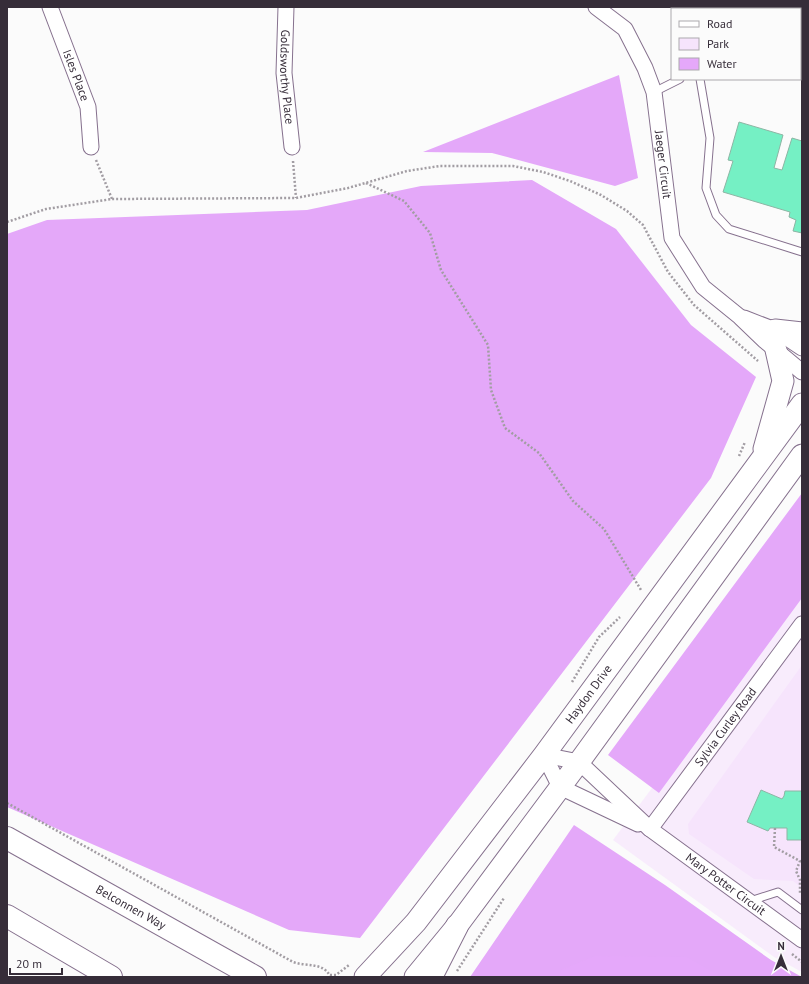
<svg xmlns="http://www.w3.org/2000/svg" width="809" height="984" font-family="'PT Sans',sans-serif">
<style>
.built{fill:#f8ecfc}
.green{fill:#f6e4fc}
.forest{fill:#e4a8f9}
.water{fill:#e5a8fa}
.building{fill:#75f0c4;stroke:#8db5a4}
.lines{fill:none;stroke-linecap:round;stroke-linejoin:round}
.service-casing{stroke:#86718e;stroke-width:9}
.minor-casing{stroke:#86718e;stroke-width:17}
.secondary-casing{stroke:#86718e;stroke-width:23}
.primary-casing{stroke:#86718e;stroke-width:24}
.path{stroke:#a29da3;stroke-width:2.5;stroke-dasharray:2 2;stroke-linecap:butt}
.service{stroke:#fff;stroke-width:7}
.minor{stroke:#fff;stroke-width:15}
.secondary{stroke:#fff;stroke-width:21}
.primary{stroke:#fff;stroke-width:22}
.labels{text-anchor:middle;stroke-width:3.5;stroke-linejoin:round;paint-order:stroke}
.street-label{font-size:12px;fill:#362d39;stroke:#fbfbfb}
</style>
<rect width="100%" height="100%" fill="#fbfbfb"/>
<path class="built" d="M802,588V972L774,957L613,840Z"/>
<path class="green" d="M802,665V888L793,881L754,879L689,834L688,824Z"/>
<path class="forest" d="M619,75L638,178L615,186L492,153L423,152Z
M532,180L616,229L691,325L756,377L711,478L360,938L289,930L7,807V234L47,220L307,210L421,186Z
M802,493V598L659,793L608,755Z
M574,825L665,885L771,960L802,977H470Z"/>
<path class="water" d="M595,956L687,957L722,977H558L561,970Z"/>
<path class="building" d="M739,122L783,135L774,168L782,170L792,138L802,141V233L793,231L796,220L789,217L790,212L723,192L733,161L728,160Z
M761,790L782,799L784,796L785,791H802V840H787V828H770L768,831L747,822Z"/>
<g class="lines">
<defs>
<path id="service" d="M761,9L763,7
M700,79L710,138L706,188L716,215L729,229L802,252
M654,92L680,79
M750,901L778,892L802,910"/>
<g id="minor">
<path id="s1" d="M50,7L88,107L91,147"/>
<path id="s2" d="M286,7L284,73L292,147"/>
<path id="s3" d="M596,7L625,29L645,68L654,92L672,238L703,287L740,317L765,341L802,372"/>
<path d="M744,318L775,330L802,348"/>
<path id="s4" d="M544,755L579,762L650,829L802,940"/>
<path d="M544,755L560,787L638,824"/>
<path id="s5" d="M650,829L802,624"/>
</g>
<g id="secondary">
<path d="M775,330L802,333"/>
<path d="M764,449L783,381L776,350"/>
<path id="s6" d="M365,977L416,922L544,755L802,404"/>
<path d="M415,977L457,926L579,762L802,455"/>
</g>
<g id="primary">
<path id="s7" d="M7,838L255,977"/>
<path d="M7,916L111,977"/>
<path d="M431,977L457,926"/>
</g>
</defs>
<use href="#service" class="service-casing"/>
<use href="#minor" class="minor-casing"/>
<use href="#secondary" class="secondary-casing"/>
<use href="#primary" class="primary-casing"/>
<path class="path" d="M96,160L112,199
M293,161L296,198
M366,183L404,201L430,233L441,270L488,345L491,390L505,428L539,453L573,501L604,529L641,590
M7,222L46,209L112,199L296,198L348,188L407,171L440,166H513L543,172L570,181L601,195L627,211L643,225L668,272L694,305L758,361
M739,456L745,442
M572,682L599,637L620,617
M7,803L293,962C307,967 323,962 330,976
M775,828L774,847L800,861L796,871L800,880V893
M792,954L802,962
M457,971L504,898
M330,975H336L349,965"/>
<use href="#service" class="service"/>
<use href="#minor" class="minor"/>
<use href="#secondary" class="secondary"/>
<use href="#primary" class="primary"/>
</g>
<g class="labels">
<g class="street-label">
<text dy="4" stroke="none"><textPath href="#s1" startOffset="73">Isles Place</textPath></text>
<text dy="4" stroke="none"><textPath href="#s2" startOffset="70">Goldsworthy Place</textPath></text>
<text dy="4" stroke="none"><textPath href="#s3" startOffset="179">Jaeger Circuit</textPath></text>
<text dy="4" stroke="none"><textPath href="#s6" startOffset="361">Haydon Drive</textPath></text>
<text dy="4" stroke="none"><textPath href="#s5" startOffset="127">Sylvia Curley Road</textPath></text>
<text dy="4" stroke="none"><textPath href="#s4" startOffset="227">Mary Potter Circuit</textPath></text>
<text dy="4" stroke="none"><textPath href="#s7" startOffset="142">Belconnen Way</textPath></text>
</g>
</g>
<rect width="809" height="984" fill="none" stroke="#362d39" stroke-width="16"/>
<rect x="671" y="8" width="130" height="72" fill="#fbfbfb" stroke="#aca9ad"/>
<rect x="679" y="21" width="20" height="6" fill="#ffffff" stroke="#aca9ad"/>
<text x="707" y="28" font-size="12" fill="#362d39">Road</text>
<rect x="679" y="38" width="20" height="12" fill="#f6e4fc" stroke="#aca9ad"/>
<text x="707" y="48" font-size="12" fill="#362d39">Park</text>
<rect x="679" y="58" width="20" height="12" fill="#e5a8fa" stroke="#aca9ad"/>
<text x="707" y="68" font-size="12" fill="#362d39">Water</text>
<g transform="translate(781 956)" stroke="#fbfbfb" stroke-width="3" paint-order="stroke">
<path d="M0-3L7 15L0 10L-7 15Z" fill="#362d39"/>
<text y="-6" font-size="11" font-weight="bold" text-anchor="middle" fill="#362d39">N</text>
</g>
<path d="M10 968v6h52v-6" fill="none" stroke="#362d39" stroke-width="2"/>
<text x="16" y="968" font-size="12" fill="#362d39" stroke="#fbfbfb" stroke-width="3" paint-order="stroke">20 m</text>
</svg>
